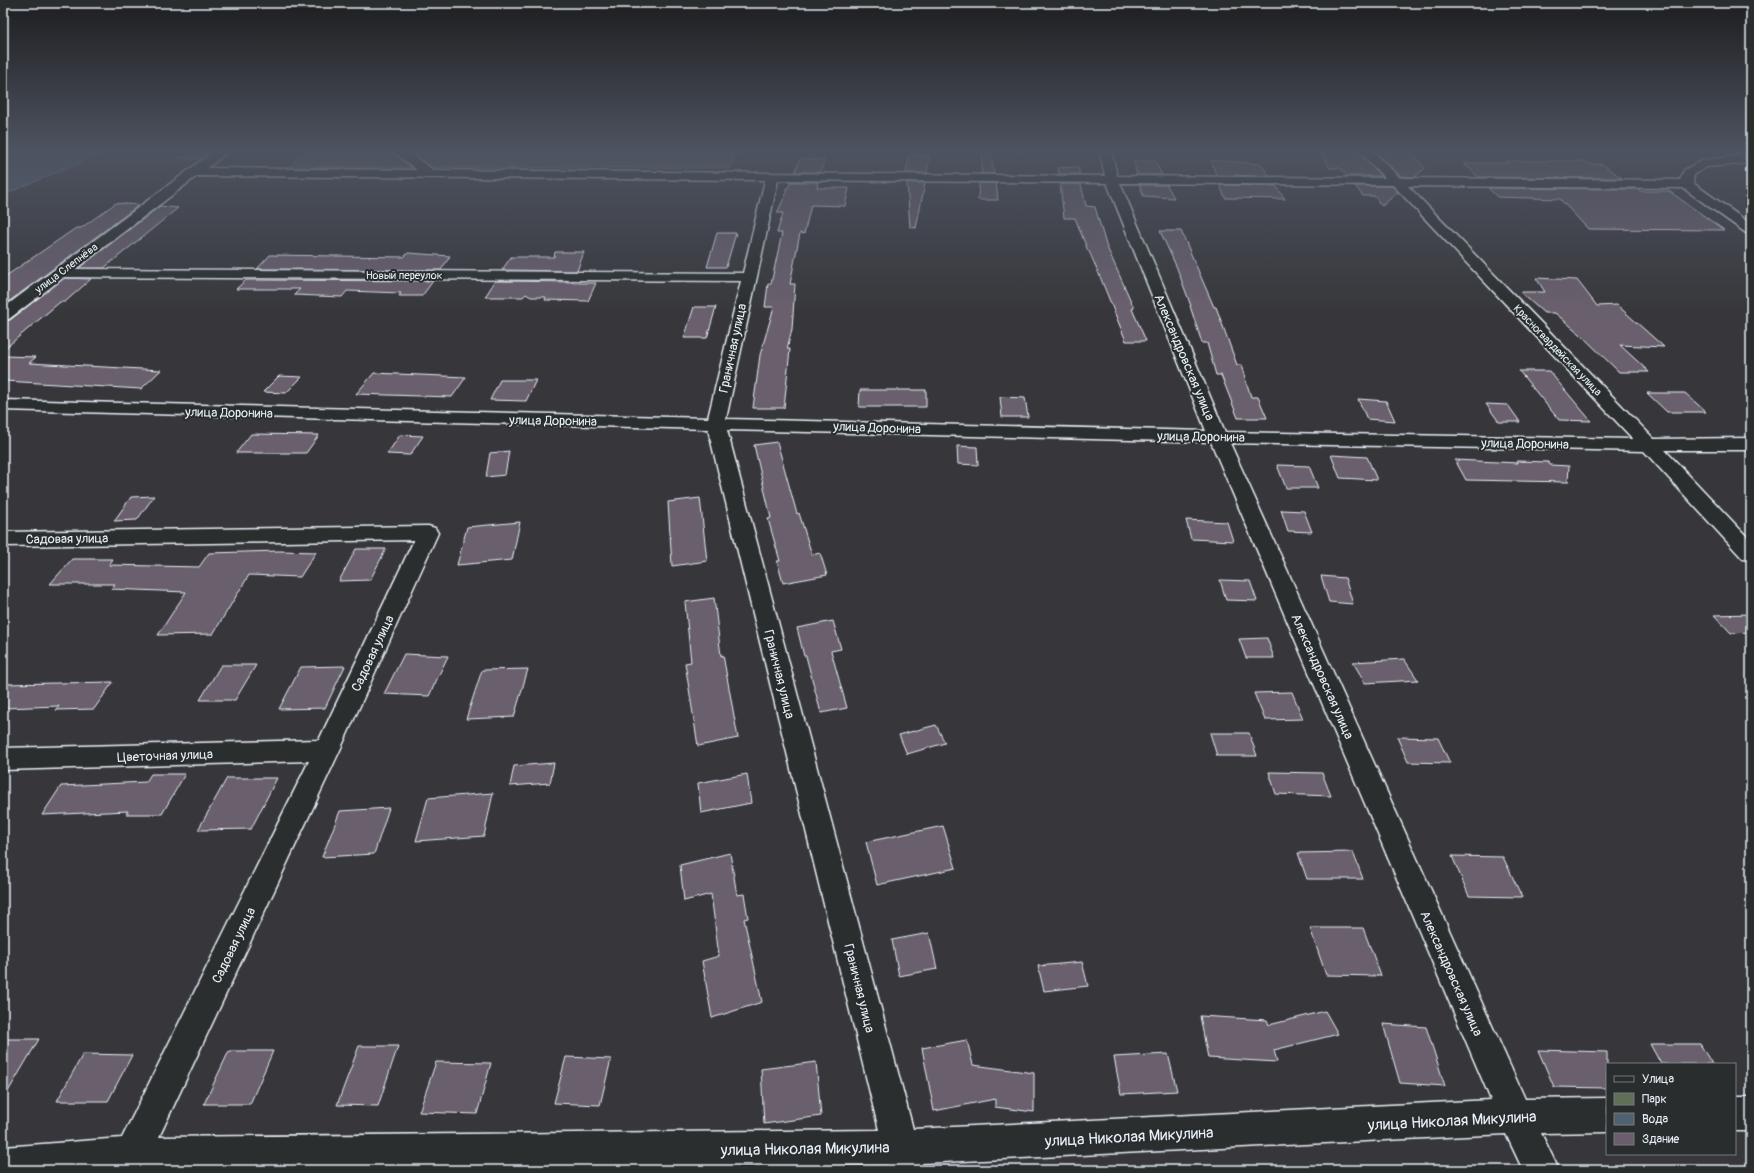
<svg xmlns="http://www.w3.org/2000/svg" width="1754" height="1173" font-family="Pangolin,sans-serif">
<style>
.built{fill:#46434a}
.green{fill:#606f57;stroke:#a4b0a8}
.water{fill:#4f6272;stroke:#8c9ba8}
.building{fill:#6a5e6d;stroke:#e8f1f8}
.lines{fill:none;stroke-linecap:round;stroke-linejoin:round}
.minor-casing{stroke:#e8f1f8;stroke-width:3}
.minor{fill:#2a2d2e;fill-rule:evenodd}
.rail-casing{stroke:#e8f1f8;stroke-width:3}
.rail{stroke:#2a2d2e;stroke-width:2;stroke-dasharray:5.5;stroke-linecap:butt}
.labels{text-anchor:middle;stroke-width:4;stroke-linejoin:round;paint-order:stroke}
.far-street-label{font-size:11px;fill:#e8f1f8;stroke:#2a2d2e}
.street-label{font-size:13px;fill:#e8f1f8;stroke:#2a2d2e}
.near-street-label{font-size:16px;fill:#e8f1f8;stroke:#2a2d2e}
</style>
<rect width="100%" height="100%" fill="#37373b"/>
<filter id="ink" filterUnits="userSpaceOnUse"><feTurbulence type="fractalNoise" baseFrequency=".025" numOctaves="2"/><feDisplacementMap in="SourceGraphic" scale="8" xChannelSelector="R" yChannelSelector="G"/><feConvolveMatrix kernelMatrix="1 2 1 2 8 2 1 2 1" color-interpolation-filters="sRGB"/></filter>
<g filter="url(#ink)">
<path class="built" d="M1718,149H1751V167Z"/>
<path class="green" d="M196,149H223L206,160L178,158Z
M311,149H735L731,168L288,167L306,150Z"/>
<path class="water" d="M3,149H112L3,195Z"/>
<path class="building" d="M983,149H990L994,174L981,173Z
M1318,149L1356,150L1381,176H1347L1340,168H1330Z
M1373,150H1410L1425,168L1415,177L1401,176Z
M909,155L930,156L927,173H906Z
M800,159L824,160L821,172H795Z
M1211,160L1261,164L1269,176L1216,175Z
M1134,161H1155L1162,175H1137Z
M1506,161H1584L1589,164H1602L1622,178L1478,177L1464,163H1508Z
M1078,167L1080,174H1059L1058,168Z
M791,182H818L817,188H849L845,206L811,205L804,234L800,233L790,284H795L792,329L787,349H790L784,408H753L760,355L774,307H765L768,284H771L782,233H777L783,213H777L786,194V188H788Z
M907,183H925L916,228L910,227Z
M979,183H996L998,200H978Z
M1060,184H1081L1086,206L1095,207L1106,245L1134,308L1132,309L1146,341H1126L1101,279L1089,251H1088L1075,218H1064Z
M1140,185H1167L1174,198L1143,196Z
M1220,185L1276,186L1285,199L1225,198Z
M1355,186H1392L1398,192L1382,206L1374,196H1363Z
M1488,188L1638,189L1640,191H1669L1724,230L1588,229L1560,199L1497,197Z
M116,203L139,205L3,306V278L76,228H81Z
M160,206L178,208L104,268H79Z
M1160,231H1181L1214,307H1216L1237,365H1241L1251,397H1258L1267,418H1238L1221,375H1216L1207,343H1202L1190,306H1191L1177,268Z
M717,233H736L726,267H707Z
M555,252H584L577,271L502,270L511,257H554Z
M408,253L450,256L441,270L257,269L270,255L404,257Z
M64,278L91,279L65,302H60L3,350V322L10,320Z
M1536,278L1577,280L1597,306L1617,305L1664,347L1620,345L1649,372H1619L1579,333L1555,313H1544L1520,292H1545Z
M246,280L433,281L422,296H399L401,293L347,291L342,297L294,295L300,289H236Z
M495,281L574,282L573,283H596L588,301L545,300L546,297H531L526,294L523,297H485Z
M694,307H716L707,338H684Z
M3,356L36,357L29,363L161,370L141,389L5,381L3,383Z
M1519,371H1549L1591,421L1559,420Z
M374,373L466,377L452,397L356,394Z
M279,376L302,377L286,393L263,392Z
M500,380H536L526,401L490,400Z
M860,390H926V407H859Z
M1647,393H1685L1706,412H1667Z
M1000,397L1025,398L1028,417H1002Z
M1358,399L1386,401L1395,421L1367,419Z
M1486,404L1508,405L1520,422H1499Z
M251,434L319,435L306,453H236Z
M400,435L423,436L410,455L387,454Z
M777,442L797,514L799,513L812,555L820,553L827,575L783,583L777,561H780L768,519L771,518L754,445Z
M957,446L977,447L978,465L958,464Z
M509,451L505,475L486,477L490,453Z
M1331,455L1367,457L1377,480L1340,478Z
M1455,460L1518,463L1516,461L1548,462L1550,465L1569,466L1568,482L1466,480Z
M1277,465L1309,466L1318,488H1286Z
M154,496L137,520L114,521L131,497Z
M700,498L707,561L672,566L668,502Z
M1281,510L1304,511L1312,532L1288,531Z
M1186,520L1227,522L1233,541L1191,539Z
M520,522L512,560L457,565L467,527Z
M356,549H386L370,580L339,581Z
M280,551L316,552L300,577L249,575L213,634L158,635L186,592L111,589L115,584H50L72,559H113L109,565L199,567L209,553Z
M1321,576L1345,578L1353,604L1329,602Z
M1220,580L1250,581L1257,601L1226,600Z
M714,598L721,656L723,655L738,738L698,746L685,663L691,662L685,602Z
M1751,614V632L1731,633L1714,615Z
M833,621L841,649L831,651L847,708L821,713L806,656H804L797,628Z
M1267,638L1274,658H1246L1239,639Z
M404,654L448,656L429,696L384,694Z
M1404,659L1418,680L1365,683L1353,662Z
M221,665H256L235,700H200Z
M345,666L325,708L279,709L301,667Z
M528,669L514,717L466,719L482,670Z
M113,682L94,709L56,710L59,706L3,708V684Z
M1292,692L1303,719L1265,720L1254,693Z
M936,725L945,743L907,754L899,735Z
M1210,733H1249L1257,756H1217Z
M1397,737L1438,738L1450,763L1408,762Z
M554,763L550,783L510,786L514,766Z
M1269,772L1322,773L1331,796L1276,794Z
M151,774H185L162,814H126L128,811L42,815L61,786L146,782Z
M747,774L751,803L701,813L698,783Z
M227,778H277L251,829L198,830Z
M493,793L484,836L416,841L428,798Z
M389,808L374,854L322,857L340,811Z
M943,826L956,868L877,885L866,842Z
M1353,852L1363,879H1307L1298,853Z
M730,853L737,895L744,894L748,918L744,919L762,1002L712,1018L702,961L719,956L711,894L684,901L680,865Z
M1452,856L1503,857L1522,897L1469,896Z
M1310,928H1363L1381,976L1326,975Z
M929,933L937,969L899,976L892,940Z
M1082,962L1088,986L1044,991L1038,966Z
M1325,1011L1338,1034L1274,1050L1277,1062L1208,1058L1200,1016L1267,1020L1269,1025Z
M1383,1024L1426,1027L1445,1086L1400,1083Z
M3,1039H39L3,1100Z
M967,1040L973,1065L1034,1073V1112L995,1107V1099L934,1111L922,1048Z
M1650,1044H1700L1712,1064H1661Z
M359,1046H398L378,1106L337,1105Z
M1538,1050L1607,1052V1088L1554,1087Z
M229,1051H273L250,1104H204Z
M83,1054L132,1055L108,1101H57Z
M1168,1054L1177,1091L1121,1094L1114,1057Z
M566,1057L611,1059L600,1105L554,1103Z
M436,1062L491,1063L477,1114L419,1112Z
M816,1062L821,1116L764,1124L761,1069Z"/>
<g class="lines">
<defs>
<path id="minor" d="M217,149H231L207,168L417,170L390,149H404L433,170L1105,176L1099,149H1111L1117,176L1385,178L1357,149H1370L1400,178L1680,180L1684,170L1703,160L1751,155V163L1706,167L1694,175L1693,183L1751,224V234L1746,233L1683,188L1408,186L1654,439L1751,438V450H1665L1751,541V561L1743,559L1644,451L1230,443L1525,1099L1607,1098V1132L1541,1133L1559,1170H1523L1506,1134L922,1163L924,1170H888L887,1165L372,1170H3V1147L122,1138L309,761L3,770V748L319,740L414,540L3,546V532L428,526L435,528L438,533L340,750L159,1137L879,1130L708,429L3,410V400L708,418L741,281L64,277L9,319L3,321V308ZM197,176L765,180L743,273L75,269ZM778,180L1107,183L1206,431L726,419ZM1120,183L1393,185L1633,439L1225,432ZM727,430L1211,442L1491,1100L913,1129Z
M1735,1097H1751V1131H1735Z"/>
</defs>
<use href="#minor" class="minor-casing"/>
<use href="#minor" class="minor"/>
<defs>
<path id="rail" d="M1730,149L1751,161"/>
</defs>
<use href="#rail" class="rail-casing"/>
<use href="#rail" class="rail"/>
</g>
</g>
<linearGradient id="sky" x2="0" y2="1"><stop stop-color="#1e1e20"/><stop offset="0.48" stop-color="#4d5360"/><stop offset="1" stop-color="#4d5360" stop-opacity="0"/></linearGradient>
<rect width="1754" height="313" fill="url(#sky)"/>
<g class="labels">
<g class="far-street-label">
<text transform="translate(66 268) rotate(-37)" y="4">улица Слепнёва</text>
<text x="404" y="279">Новый переулок</text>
<text transform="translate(1558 350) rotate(46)" y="4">Красногвардейская улица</text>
</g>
<g class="street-label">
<text transform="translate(732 348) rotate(-78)" y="5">Граничная улица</text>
<text transform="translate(1185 357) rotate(67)" y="5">Александровская улица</text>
<text transform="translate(229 412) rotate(1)" y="5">улица Доронина</text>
<text transform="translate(553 420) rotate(1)" y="5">улица Доронина</text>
<text transform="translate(877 427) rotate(2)" y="5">улица Доронина</text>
<text transform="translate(1201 436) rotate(1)" y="5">улица Доронина</text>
<text transform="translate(1525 443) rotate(1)" y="5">улица Доронина</text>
<text transform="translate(67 538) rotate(-1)" y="5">Садовая улица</text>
<text transform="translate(372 653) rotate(-65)" y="5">Садовая улица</text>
<text transform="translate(780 674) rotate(76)" y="5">Граничная улица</text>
<text transform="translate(1323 676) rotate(66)" y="5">Александровская улица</text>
<text transform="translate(165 755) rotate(-2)" y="5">Цветочная улица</text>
<text transform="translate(233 945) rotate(-64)" y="5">Садовая улица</text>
<text transform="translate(1452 973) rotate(66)" y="5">Александровская улица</text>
<text transform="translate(860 988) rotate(76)" y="5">Граничная улица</text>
</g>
<g class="near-street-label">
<text transform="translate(1452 1120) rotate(-3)" y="6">улица Николая Микулина</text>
<text transform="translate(1129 1136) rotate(-3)" y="6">улица Николая Микулина</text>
<text transform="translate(805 1148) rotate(-1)" y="6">улица Николая Микулина</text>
</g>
</g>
<rect width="1754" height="1173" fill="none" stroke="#2a2d2e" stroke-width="16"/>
<rect x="8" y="8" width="1738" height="1157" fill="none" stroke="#e8f1f8" stroke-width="1.5" filter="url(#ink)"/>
<rect x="1606" y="1063" width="130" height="92" fill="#2a2d2e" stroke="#767b7f"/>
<rect x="1614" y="1076" width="20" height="6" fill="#2a2d2e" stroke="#767b7f"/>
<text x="1642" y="1083" font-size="12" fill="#e8f1f8">Улица</text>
<rect x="1614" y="1093" width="20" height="12" fill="#606f57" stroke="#767b7f"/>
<text x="1642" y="1103" font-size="12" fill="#e8f1f8">Парк</text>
<rect x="1614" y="1113" width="20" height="12" fill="#4f6272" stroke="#767b7f"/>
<text x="1642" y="1123" font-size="12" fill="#e8f1f8">Вода</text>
<rect x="1614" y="1133" width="20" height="12" fill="#6a5e6d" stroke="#767b7f"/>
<text x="1642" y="1143" font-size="12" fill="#e8f1f8">Здание</text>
</svg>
